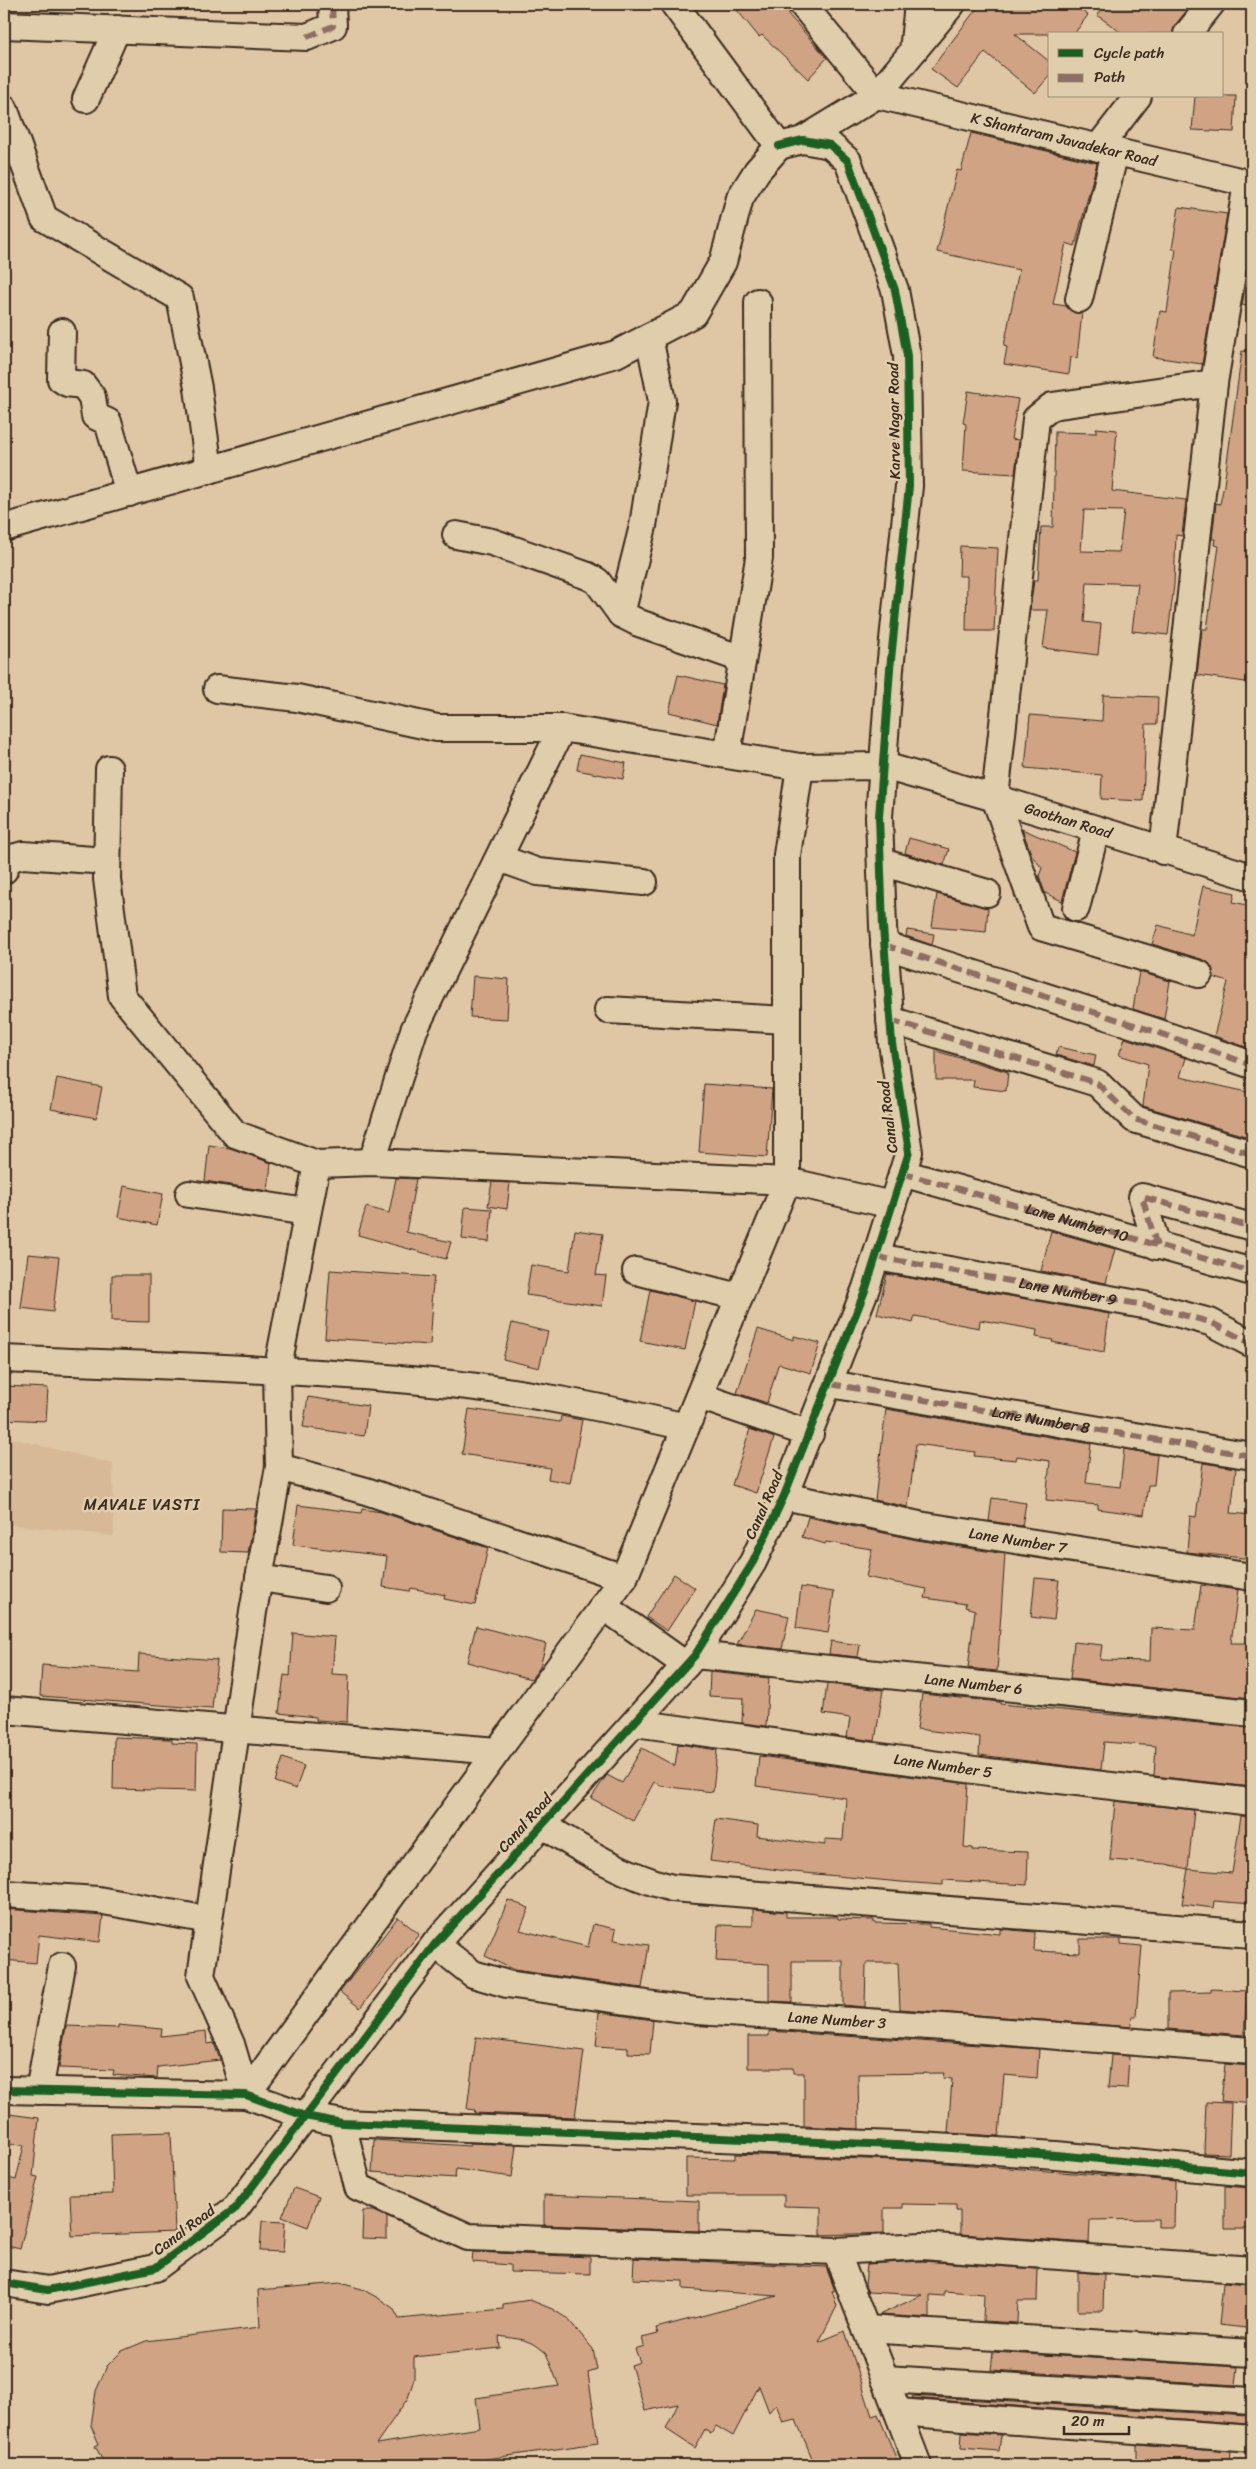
<svg xmlns="http://www.w3.org/2000/svg" width="1256" height="2469" font-family="Sriracha,sans-serif">
<style>
.built{fill:#d7b998}
.building{fill:#cfa384;stroke:#3b2a1e;fill-rule:evenodd}
.lines{fill:none;stroke-linecap:round;stroke-linejoin:round}
.minor-casing{stroke:#3b2a1e;stroke-width:30}
.minor{stroke:#e0cdab;stroke-width:26}
.quiet{stroke:#8d6e63;stroke-width:6;stroke-dasharray:12 6;stroke-linecap:butt}
.cycleway-casing{stroke:#e0cdab;stroke-width:11}
.cycleway{stroke:#1b5e20;stroke-width:8}
.labels{text-anchor:middle;stroke-width:5;stroke-linejoin:round;paint-order:stroke}
.street-label{font-size:15px;fill:#3b2a1e;stroke:#e0cdab}
.neighbourhood-label{font-size:16px;letter-spacing:1px;fill:#3b2a1e;stroke:#e0cdab}
</style>
<rect width="100%" height="100%" fill="#dfc7a5"/>
<filter id="ink" filterUnits="userSpaceOnUse"><feTurbulence type="fractalNoise" baseFrequency=".02" numOctaves="2"/><feDisplacementMap in="SourceGraphic" scale="10" xChannelSelector="R" yChannelSelector="G"/><feConvolveMatrix kernelMatrix="1 2 1 2 8 2 1 2 1" color-interpolation-filters="sRGB"/></filter>
<g filter="url(#ink)">
<path class="built" d="M4,1436L113,1464L114,1536L4,1524Z"/>
<path class="building" d="M732,4H787L790,12L788,14L827,58L808,79L762,35L759,37Z
M980,4H1072L1088,15L1074,34H1015L1050,62V75L1035,93L985,52L958,88L931,69Z
M1105,4H1192L1175,25L1172,34H1123L1097,15Z
M1195,96H1236L1234,132L1192,130Z
M971,133L1097,163L1075,246L1066,243L1053,304L1066,306L1075,313H1082L1077,358L1071,357L1069,374L1004,364L1007,347L1004,346L1019,270L937,252L957,170L961,171Z
M1179,207L1227,214L1202,364L1153,357L1160,311L1167,312L1176,249H1172Z
M1252,243V307L1242,305Z
M1242,351L1252,352V683L1197,675L1202,629H1207L1219,546L1214,545L1215,539H1212L1216,503L1220,504L1224,485Z
M968,391L1018,399L1011,439L1019,440L1015,474L963,471L966,424L963,423Z
M1096,428L1117,430L1112,491L1186,500L1182,536L1176,535L1174,585L1168,635L1132,631L1138,584L1087,582L1084,622L1101,624L1098,655L1043,648L1048,610H1030L1034,580H1038L1041,527H1053L1055,432L1096,433ZM1084,510L1124,511L1119,552L1081,551Z
M960,546L998,548L994,631H966L967,576H959Z
M678,675L723,685L717,724L669,712Z
M1103,695L1158,697L1157,724H1146L1143,801L1101,799L1102,775L1025,768L1030,715L1102,721Z
M580,754L626,763L623,779L577,770Z
M1022,829L1075,852L1062,901L1045,893L1039,876L1042,868L1032,856Z
M909,838L949,849L944,865L905,853Z
M1203,886L1235,893L1233,902L1252,906V997L1246,1022H1252V1049L1214,1036L1228,982L1213,977L1210,964L1204,960L1152,944L1158,925L1192,935Z
M937,894L988,908L986,932L932,927Z
M907,930L934,934L932,945L906,936Z
M1139,972L1170,981L1164,1019L1133,1009Z
M473,976L509,979L507,1019L470,1017Z
M1125,1038L1186,1058L1180,1077L1252,1093V1138L1143,1106L1148,1064L1119,1055Z
M1058,1047L1096,1055L1094,1066L1056,1055Z
M936,1051L1008,1072L1006,1091L973,1087L974,1080H936Z
M57,1078L102,1087L96,1118L51,1109Z
M704,1084L772,1089L767,1157L699,1152Z
M209,1145L230,1148L271,1163L268,1191L205,1181Z
M396,1178L416,1179L406,1232L451,1242L446,1259L358,1235L366,1207L389,1213Z
M492,1182L510,1183L507,1209L488,1206Z
M124,1186L163,1194L157,1225L118,1217Z
M465,1207L492,1209L489,1242L462,1239Z
M575,1230L603,1234L596,1275L606,1276L602,1306L526,1295L531,1265L569,1271Z
M1051,1231L1115,1249L1106,1283L1041,1271Z
M28,1254L59,1257L53,1312L21,1308Z
M330,1270L434,1277L431,1302H433L430,1345L325,1338Z
M887,1274L1109,1314L1104,1352L1052,1342L1053,1340L1036,1337L1037,1330L1005,1324L980,1320L979,1328L915,1316L913,1323L877,1314Z
M112,1275H149V1322L111,1321Z
M650,1290L695,1301L685,1350L640,1341Z
M512,1323L548,1332L539,1368L503,1359Z
M758,1329L794,1340V1336L820,1343L811,1373L780,1364L778,1365L767,1403L737,1393Z
M4,1386L48,1388L46,1421L4,1419Z
M308,1397L368,1406L364,1436L303,1427Z
M469,1409L560,1422L561,1416L582,1420L570,1483L548,1479L550,1468L462,1454Z
M886,1409L1091,1444L1086,1483L1120,1487L1124,1449L1157,1455L1154,1485H1148L1144,1515L1098,1509V1505L1046,1500L1050,1461L1017,1456L1016,1460L974,1456L975,1452L916,1444L908,1507L875,1500Z
M750,1429L774,1438L756,1493L732,1485Z
M1203,1463L1236,1468L1231,1513L1252,1515V1559L1187,1552L1190,1516L1196,1517Z
M992,1498L1026,1503L1022,1526L989,1521Z
M298,1505L361,1513L362,1509L381,1512L488,1548L475,1605L444,1599L445,1595L411,1588L410,1591L383,1587L387,1556L293,1545Z
M222,1508L256,1509L248,1553L221,1552Z
M808,1517L917,1540L1005,1554L997,1671L968,1668L975,1610L965,1607L966,1604L925,1598L927,1589L866,1577L872,1549L826,1542L825,1544L802,1537Z
M674,1574L695,1588L667,1631L646,1617Z
M1035,1578L1059,1580L1054,1620L1031,1617Z
M1201,1585L1238,1590L1231,1643H1252L1251,1698L1070,1679L1074,1642L1102,1645L1100,1660L1150,1661L1151,1628L1195,1630Z
M801,1587L834,1592L828,1633L796,1628Z
M756,1609L789,1616L782,1649L737,1644Z
M476,1626L546,1644L540,1667L531,1679L467,1662Z
M293,1633L335,1637L332,1674L349,1675L347,1722L316,1720V1717L279,1713L284,1675L290,1676Z
M831,1641L860,1645L858,1657L829,1654Z
M139,1654L217,1660L212,1709L40,1696L42,1665L138,1672Z
M710,1672L769,1678L766,1726L742,1723L743,1698L709,1696Z
M827,1684L883,1690L875,1741L847,1737L850,1718L823,1714Z
M922,1694L1000,1702V1704L1252,1728V1787L1154,1776L1156,1746L1104,1742L1101,1770L979,1755L980,1737L917,1729Z
M114,1737L169,1739H172V1743L197,1744L196,1791L113,1789Z
M678,1744L717,1750L713,1792L661,1786L654,1782L633,1821L591,1798L607,1775L622,1783L642,1748L675,1766Z
M759,1756L968,1784L964,1847L973,1848V1850L1028,1852L1027,1885L943,1880V1885L901,1882L794,1872L710,1861L716,1819L758,1825L757,1836L825,1845V1839L843,1840L846,1798L756,1786Z
M283,1758L304,1766L296,1789L275,1782Z
M1115,1801L1194,1810L1188,1869L1166,1864L1110,1860Z
M1241,1816L1252,1817V1904L1214,1901L1213,1908L1182,1904L1188,1869L1232,1873Z
M508,1900L529,1908L520,1930L588,1947L593,1924L616,1929L614,1940L649,1945L642,1988L514,1970L485,1956Z
M4,1909L103,1916L100,1942L39,1935L36,1963L4,1960Z
M753,1909L786,1912V1917H838V1919L874,1920V1923L929,1924V1927L1000,1934V1929L1035,1932L1034,1951L1080,1953V1939H1121V1944L1142,1946L1136,2016H1132L1131,2027L900,2009L898,1963H866L865,2007L843,2005V1961H792V2002L769,2001V1964L716,1961L718,1925L753,1926Z
M398,1917L419,1934L360,2008L340,1992Z
M1211,1989L1247,1991L1244,2035L1168,2029V1993L1211,1992Z
M599,2012L653,2020L650,2054L628,2053V2048L596,2046Z
M118,2025L162,2029L161,2036L206,2031L207,2044L214,2043L220,2060L158,2067L157,2078L113,2075L114,2070L59,2068L66,2026L118,2028Z
M769,2031L1039,2049L1037,2078L1004,2075L999,2136L948,2133L952,2079L943,2078L944,2073L858,2074L859,2129L804,2126V2073H793V2068H748V2036H769Z
M476,2037L584,2051L575,2117L474,2113L475,2110L467,2109Z
M1111,2055L1129,2056L1127,2089L1108,2088Z
M1225,2064L1252,2066V2104L1221,2101Z
M1206,2102L1231,2103L1229,2154L1204,2153Z
M9,2114L39,2118L33,2176L38,2177L20,2249L4,2245V2177L16,2180L24,2145L6,2144Z
M171,2132L175,2232L72,2236L70,2195L113,2194L111,2134Z
M374,2140L470,2146V2143L516,2145L512,2177L456,2169L455,2178L372,2172Z
M735,2154L920,2161L1175,2181L1174,2227H1158V2219L1090,2220L1089,2243L960,2234V2211H956V2205L903,2204V2208H884V2233L821,2235V2207L784,2206V2195H686V2158L735,2159Z
M1225,2186L1252,2188V2229H1225Z
M294,2188L319,2197L308,2227L282,2217Z
M544,2195L699,2201V2231L544,2225Z
M363,2211H374L387,2217V2239L362,2238Z
M262,2221L285,2222L283,2252L260,2251Z
M473,2252L590,2257V2274L510,2272V2265L472,2262Z
M634,2258L826,2267L834,2288V2291H832L837,2306L819,2342L845,2331L872,2416L878,2414L899,2465H815L796,2420L783,2423L776,2404L769,2412L759,2386L733,2436L716,2426L711,2434L705,2430L695,2448L666,2429L678,2404L645,2411L631,2365L640,2362L635,2349L644,2346L642,2338L658,2334L656,2328L777,2296L683,2289V2281L633,2279Z
M922,2261L1038,2269L1037,2301H1018L1017,2323L983,2321L984,2294L944,2291V2296L930,2295V2318L879,2315L922,2295L868,2292L865,2286L867,2264Z
M1078,2272L1104,2274L1103,2311H1078Z
M340,2283L362,2289L378,2298L393,2308L399,2319L503,2309V2304L530,2300L552,2309L568,2319L593,2349L597,2370L588,2373L598,2443L458,2463V2465H105L95,2446L99,2444L91,2426L96,2391L107,2366L122,2351L146,2341L260,2327L258,2290ZM499,2336L524,2340L536,2345L546,2353L559,2386L476,2398L480,2428L376,2444L408,2398L414,2379V2357L500,2348Z
M1223,2283L1250,2285L1246,2328L1219,2325Z
M993,2352L1238,2367L1236,2385L991,2370Z
M913,2396L1247,2416V2424L912,2398Z
M962,2432L1001,2435L999,2451L961,2448Z
M1137,2445L1230,2452L1229,2464L1160,2459V2463H1137Z"/>
<g class="lines">
<defs>
<g id="minor">
<path d="M674,4L779,146"/>
<path id="s1" d="M802,4L877,95L1252,184"/>
<path d="M4,25L307,37L333,26L332,4"/>
<path d="M1187,34L1211,4"/>
<path d="M913,51L918,4"/>
<path d="M86,99L117,29"/>
<path d="M4,108L44,218L180,298L198,388L209,470"/>
<path d="M803,140L877,95L952,4"/>
<path d="M1098,148L1138,96"/>
<path d="M1079,299L1115,152"/>
<path d="M62,332L61,379L67,383L83,385L92,397L95,416L108,422L129,493"/>
<path d="M4,528L616,354L693,314L723,262L740,198L757,171L779,146"/>
<path d="M456,535L492,542L588,576L597,581L621,614L639,623L742,659"/>
<path d="M621,614L643,526L662,401L649,337"/>
<path id="s2" d="M217,689L297,698L437,728H562L800,767L884,766L995,798L1252,877"/>
<path d="M727,755L759,558L758,302"/>
<path d="M109,769L107,879L122,996L235,1134L317,1164L372,1162L787,1181L892,1205"/>
<path d="M1163,851L1214,383L1247,183"/>
<path d="M499,858L538,872L644,882"/>
<path d="M881,862L987,893"/>
<path d="M4,870L8,859L23,855L107,861"/>
<path d="M1076,908L1096,830"/>
<path d="M884,945L1153,1031L1252,1065"/>
<path d="M1199,974L1041,927L995,798L1036,419L1052,406L1214,383"/>
<path d="M608,1010L787,1020"/>
<path d="M890,1020L1097,1083L1134,1119L1252,1154"/>
<path d="M372,1162L414,1030L562,728"/>
<path d="M902,1173L1252,1272"/>
<path d="M189,1194L307,1212"/>
<path d="M1157,1246L1142,1197L1252,1227"/>
<path id="s3" d="M877,1257L1149,1306L1210,1322L1252,1344"/>
<path d="M636,1271L739,1297"/>
<path d="M4,1359C149,1366 296,1368 441,1383C524,1391 605,1408 686,1427"/>
<path d="M830,1384L1252,1456"/>
<path d="M699,1396L810,1434"/>
<path d="M279,1467L366,1491L624,1578"/>
<path id="s4" d="M784,1496L919,1525L1252,1577"/>
<path d="M259,1578L326,1588"/>
<path d="M603,1606L686,1665"/>
<path id="s5" d="M695,1655L1252,1713"/>
<path d="M4,1710L497,1751"/>
<path id="s6" d="M635,1723L989,1772L1252,1802"/>
<path d="M542,1824C582,1851 624,1875 672,1888L1252,1934"/>
<path d="M4,1894L98,1900L209,1920"/>
<path id="s7" d="M435,1944L473,1974L507,1984L697,2011L944,2027L1252,2051"/>
<path d="M4,2090L246,2095L305,2116L342,2123L921,2146L1056,2155L1252,2173"/>
<path d="M39,2091L62,1966"/>
<path d="M246,2095L624,1578L787,1181V855L800,767"/>
<path d="M246,2095L231,2044L201,1976L253,1612L279,1467L277,1372L317,1164"/>
<path d="M342,2123L358,2187L468,2237L836,2251L922,2246L1252,2270"/>
<path d="M836,2251L918,2465"/>
<path d="M4,2283L48,2290L155,2268L236,2208L435,1944L695,1655L753,1562L784,1496L866,1288L909,1152L892,1043L883,927L879,817L890,669L909,486L907,356L895,290L848,161L830,145L803,140L779,146"/>
<path d="M866,2329L1252,2353"/>
<path d="M885,2379L1252,2401"/>
<path d="M898,2412L1252,2439"/>
</g>
</defs>
<use href="#minor" class="minor-casing"/>
<use href="#minor" class="minor"/>
<g class="quiet">
<path d="M307,37L333,26L332,4"/>
<path d="M884,945L1153,1031L1252,1065"/>
<path d="M890,1020L1097,1083L1134,1119L1252,1154"/>
<path id="s8" d="M902,1173L1252,1272"/>
<path d="M1157,1246L1142,1197L1252,1227"/>
<path d="M877,1257L1149,1306L1210,1322L1252,1344"/>
<path id="s9" d="M830,1384L1252,1456"/>
</g>
<defs>
<path id="cycleway" d="M4,2090L246,2095L305,2116L342,2123L921,2146L1056,2155L1252,2173
M4,2283L48,2290L155,2268L236,2208L435,1944L695,1655L753,1562L784,1496L866,1288L909,1152L892,1043L883,927L879,817L890,669L909,486L907,356L895,290L848,161L830,145L803,140L779,146"/>
</defs>
<use href="#cycleway" class="cycleway-casing"/>
<use href="#cycleway" class="cycleway"/>
</g>
</g>
<g class="labels">
<g class="street-label">
<text dy="5" stroke="none"><textPath href="#s1" startOffset="310">K Shantaram Javadekar Road</textPath></text>
<text transform="translate(894 421) rotate(-91)" y="5">Karve Nagar Road</text>
<text dy="5" stroke="none"><textPath href="#s2" startOffset="866">Gaothan Road</textPath></text>
<text transform="translate(888 1117) rotate(-97)" y="5">Canal Road</text>
<text dy="5" stroke="none"><textPath href="#s8" startOffset="182">Lane Number 10</textPath></text>
<text dy="5" stroke="none"><textPath href="#s3" startOffset="194">Lane Number 9</textPath></text>
<text dy="5" stroke="none"><textPath href="#s9" startOffset="214">Lane Number 8</textPath></text>
<text transform="translate(764 1505) rotate(-66)" y="5">Canal Road</text>
<text dy="5" stroke="none"><textPath href="#s4" startOffset="238">Lane Number 7</textPath></text>
<text dy="5" stroke="none"><textPath href="#s5" startOffset="280">Lane Number 6</textPath></text>
<text dy="5" stroke="none"><textPath href="#s6" startOffset="311">Lane Number 5</textPath></text>
<text transform="translate(525 1823) rotate(-48)" y="5">Canal Road</text>
<text dy="5" stroke="none"><textPath href="#s7" startOffset="416">Lane Number 3</textPath></text>
<text transform="translate(184 2230) rotate(-37)" y="5">Canal Road</text>
</g>
<g class="neighbourhood-label">
<text x="142" y="1510">MAVALE VASTI</text>
</g>
</g>
<rect width="1256" height="2469" fill="none" stroke="#e0cdab" stroke-width="20"/>
<rect x="10" y="10" width="1236" height="2449" fill="none" stroke="#3b2a1e" stroke-width="2" filter="url(#ink)"/>
<rect x="1048" y="32" width="175" height="65" fill="#e0cdab" stroke="#9e8c73"/>
<rect x="1058" y="49" width="25" height="8" fill="#1b5e20" stroke="#9e8c73"/>
<text x="1094" y="58" font-size="15" fill="#3b2a1e">Cycle path</text>
<rect x="1058" y="74" width="25" height="8" fill="#8d6e63" stroke="#9e8c73"/>
<text x="1094" y="82" font-size="15" fill="#3b2a1e">Path</text>
<path d="M1064 2426v8h65v-8" fill="none" stroke="#3b2a1e" stroke-width="2.5"/>
<text x="1071" y="2426" font-size="15" fill="#3b2a1e" stroke="#e0cdab" stroke-width="4" paint-order="stroke">20 m</text>
</svg>
